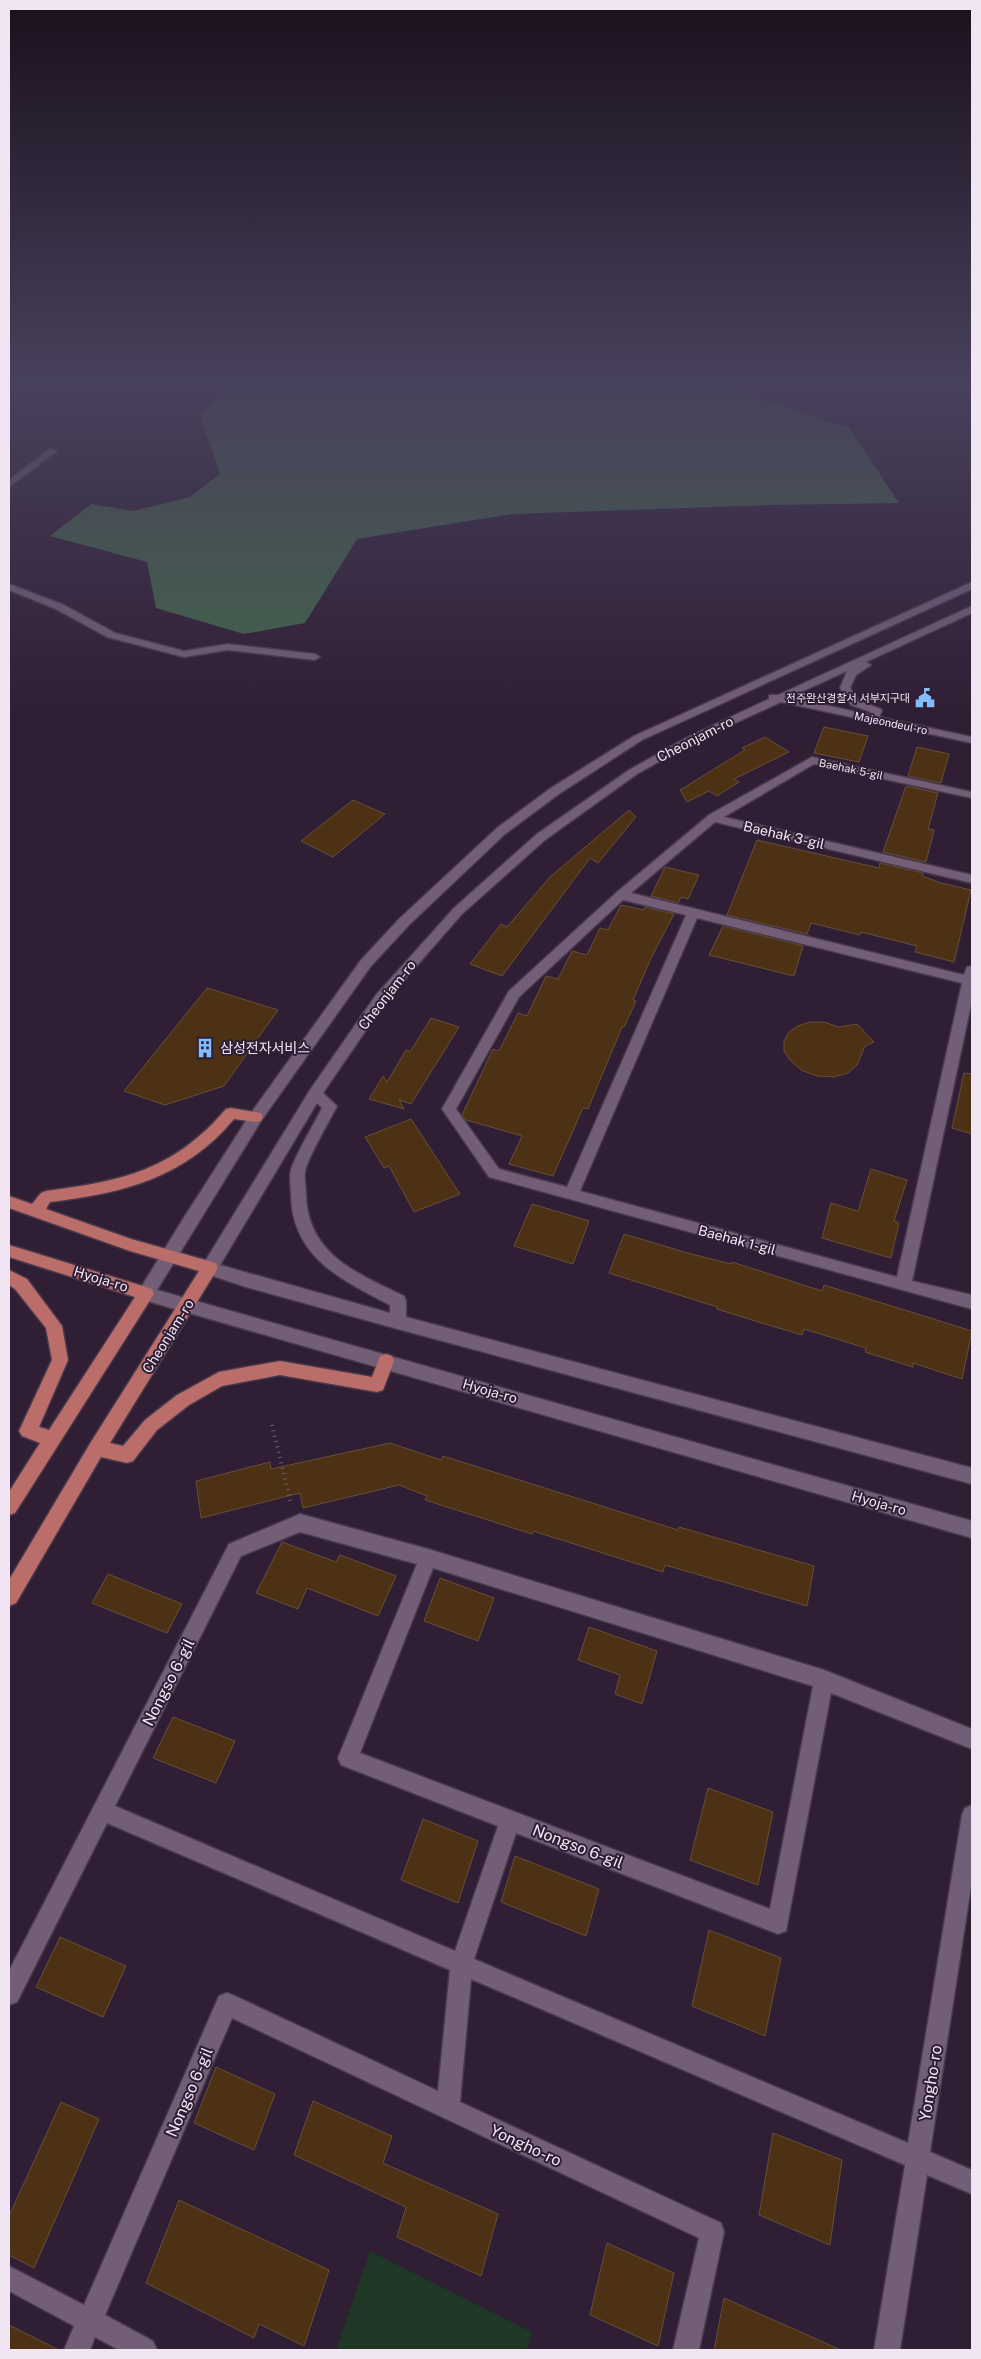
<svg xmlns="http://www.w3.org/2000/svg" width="981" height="2359" font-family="'Public Sans','Noto Sans KR',sans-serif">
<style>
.green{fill:#1f3725}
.forest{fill:#43644a}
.building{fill:#4c3115;stroke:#664f39}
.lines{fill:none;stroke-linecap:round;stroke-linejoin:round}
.minor-casing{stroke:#48394b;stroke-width:3}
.major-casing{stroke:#48394b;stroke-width:3}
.path-far1{stroke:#6c5b6f;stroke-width:2;stroke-dasharray:0.5 2.5;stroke-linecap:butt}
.path{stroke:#6c5b6f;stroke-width:4;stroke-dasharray:1 4.5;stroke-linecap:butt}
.minor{fill:#725e76;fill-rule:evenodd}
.major{fill:#bb6d69;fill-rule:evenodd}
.labels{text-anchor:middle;stroke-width:4;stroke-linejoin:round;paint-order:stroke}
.far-poi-label{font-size:11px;fill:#f1e5f4;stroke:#301e34;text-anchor:end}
.far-street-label{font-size:11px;fill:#f1e5f4;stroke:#301e34}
.street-label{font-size:14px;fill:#f1e5f4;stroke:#301e34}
.poi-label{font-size:14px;fill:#f1e5f4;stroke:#301e34;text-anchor:start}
.near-street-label{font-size:16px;fill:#f1e5f4;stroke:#301e34}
</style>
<rect width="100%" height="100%" fill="#301e34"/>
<path class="green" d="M370,2251L532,2332L527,2350H336Z"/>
<path class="forest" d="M234,382H707L849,428L899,503L771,505L512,514L357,539L305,623L244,634L156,608L147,562L50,536L91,504L133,511L190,497L220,474L200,415Z"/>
<path class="building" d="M824,727L868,736L859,762L814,753Z
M765,737L789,752L734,779L739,782L717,796L709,791L687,802L680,790L745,750L742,748Z
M917,747L949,754L941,783L908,776Z
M906,786L938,793L928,829L934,830L926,862L883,852Z
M353,800L385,814L333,857L301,841Z
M629,810L636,817L598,863L590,858L502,976L470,964L501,924L507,927L550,877Z
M757,840L879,868L880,863L923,873L922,876L941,883L971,890L954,962L915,952L917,946L861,932L860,935L811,923L807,934L727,915Z
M665,867L699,875L688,899L681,897L678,903L651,896Z
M621,905L644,910L645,907L674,914L651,958L633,1000L636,1001L624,1027H622L588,1109L583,1108L553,1176L509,1164L522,1136L466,1120L462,1115L493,1049L499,1051L518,1013L527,1016L546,976L558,979L572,951L587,955L600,928L608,930Z
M723,926L803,946L794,976L709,955Z
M207,988L278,1010L224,1086L165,1105L124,1091Z
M431,1018L459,1027L411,1104L399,1100L404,1109L369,1099L383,1076L387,1082L406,1050L410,1052Z
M810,1022H824L839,1027L857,1024L874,1042L865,1046L857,1065L848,1073L834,1077L817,1076L801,1070L790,1060L784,1051V1041L789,1032L798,1026Z
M964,1073L972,1074V1134L952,1128Z
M411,1119L460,1194L414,1212L389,1166L384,1168L365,1137Z
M871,1169L907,1180L894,1221L899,1223L891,1258L822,1238L831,1203L858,1211Z
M532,1204L589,1221L573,1264L514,1246Z
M624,1234L684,1252L731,1264L732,1262L822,1291L824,1285L972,1331L962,1379L913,1363V1367L865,1352L866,1348L804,1329L802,1335L755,1321L717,1309V1307L609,1273Z
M390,1443L441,1460L443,1456L678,1530L679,1527L814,1566L807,1606L665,1565L663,1572L533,1531L532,1534L425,1500L427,1496L399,1485L303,1508L300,1493L201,1518L196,1481L270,1462L271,1469Z
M282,1542L336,1562L340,1555L396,1576L378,1616L307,1588L298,1609L256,1593Z
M108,1574L182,1604L167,1633L92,1603Z
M440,1578L494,1598L478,1641L424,1621Z
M589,1627L657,1651L642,1704L615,1694L620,1675L578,1660Z
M173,1717L235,1741L216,1783L153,1758Z
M708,1788L773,1812L758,1885L690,1860Z
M423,1819L478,1841L458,1903L401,1880Z
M515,1856L599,1889L586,1936L501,1902Z
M709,1930L781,1958L765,2036L692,2006Z
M60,1937L126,1966L103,2017L36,1987Z
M216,2067L275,2094L254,2150L194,2123Z
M313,2101L392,2136L383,2163L498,2214L481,2276L397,2237L406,2207L294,2155Z
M61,2102L99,2119L34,2268L9,2255V2216Z
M773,2133L842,2160L830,2245L759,2215Z
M179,2200L329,2270L304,2346L259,2324L254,2338L146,2283Z
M607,2243L674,2273L658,2346L590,2315Z
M724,2298L841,2350H714Z
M9,2325L59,2350H9Z"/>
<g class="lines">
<defs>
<path id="minor" d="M50,449L57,451L9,487V480Z
M972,582V589L642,740L559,794L505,834L409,925L371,966L261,1121L157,1290L972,1521V1538L140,1299L138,1294L140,1289L183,1219L251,1113L361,960L399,919L497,828L551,788L634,736Z
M9,584L64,605L115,633L184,651L228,644L315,654L320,657L315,660L228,650L184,657L107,637L56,609L9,590Z
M972,606V613L866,662L871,665L856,675L850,688L859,701L881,709L882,711L879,717L972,737V743L781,702L694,742L637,774L545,840L462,914L386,1001L323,1093L337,1106C330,1120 307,1159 305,1172C304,1179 306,1188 306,1195C308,1255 357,1273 404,1296L406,1301V1317L972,1468V1484L398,1329L246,1287L204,1273L202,1268L204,1263L310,1090L376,995L454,908L537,834L629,770L686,738L769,699V695H778ZM847,671L840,688L851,705L871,712L870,715L790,697ZM317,1103L322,1108C312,1128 299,1148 291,1169C289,1177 291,1188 291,1196C293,1258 342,1280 390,1305V1313L220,1265Z
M812,757L972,792V798L814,764L724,817L972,875V883L715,822L631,893L964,975L967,967L972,966V1000L912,1281L972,1295V1309L489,1177L442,1109L509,991L617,892L709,815ZM623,900L686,915L567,1187L499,1169L456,1109L519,997ZM697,918L962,983L897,1277L580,1191Z
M300,1514L428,1549L824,1670L972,1729V1749L831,1693L786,1931L778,1934L516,1833L474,1959L908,2143L962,1815L965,1808L972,1805V1880L930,2152L972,2170V2194L927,2175L900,2350H874L905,2165L471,1979L460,2102L721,2223L724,2232L699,2350H673L699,2238L232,2018L105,2315L153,2341L157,2350H119L95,2337L90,2350H64L74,2326L9,2291V2266L84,2305L219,1996L227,1993L235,1996L438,2091L450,1970L107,1823L17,2002L9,2005V1971L229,1544ZM300,1532L417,1564L338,1758L341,1765L498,1826L455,1951L115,1806L241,1556ZM433,1568L813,1686L770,1909L360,1753Z"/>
<path id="major" d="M231,1108L261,1113L263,1117L261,1121L256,1122L234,1119C185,1178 124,1193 50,1202L46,1209L131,1239L216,1263L218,1268L110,1443L123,1446L145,1420L177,1395L219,1372L280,1361L372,1377L380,1356L386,1354L392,1356L394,1361L383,1390L377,1392L280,1375L222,1386L189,1405L157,1430L133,1461L127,1463L101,1457L16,1603L9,1606V1580L91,1442L199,1271L130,1251L9,1208V1196L32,1204L41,1193L46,1191C123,1181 174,1170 226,1109Z
M9,1245L146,1287L152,1289L154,1294L15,1513L9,1515V1492L40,1443L22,1436L19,1431L52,1360L46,1328L15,1289L9,1285V1270L27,1279L62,1326L68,1360L39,1427L49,1430L135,1297L9,1257Z"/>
</defs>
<use href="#minor" class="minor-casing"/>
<use href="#major" class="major-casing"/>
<path class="path-far1" d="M965,382L972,388"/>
<path class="path" d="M272,1425L291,1504"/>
<use href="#minor" class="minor"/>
<use href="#major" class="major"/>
</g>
<linearGradient id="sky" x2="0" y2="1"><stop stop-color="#1a101d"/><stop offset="0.54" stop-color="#48415c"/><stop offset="1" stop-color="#48415c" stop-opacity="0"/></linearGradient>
<rect width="981" height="712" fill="url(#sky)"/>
<defs>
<symbol id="civic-bare" viewBox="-9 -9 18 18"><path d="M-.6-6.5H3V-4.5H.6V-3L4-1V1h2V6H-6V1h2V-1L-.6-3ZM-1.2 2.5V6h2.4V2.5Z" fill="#80bdfa" stroke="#301e34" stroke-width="2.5" paint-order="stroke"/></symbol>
<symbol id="building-bare" viewBox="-9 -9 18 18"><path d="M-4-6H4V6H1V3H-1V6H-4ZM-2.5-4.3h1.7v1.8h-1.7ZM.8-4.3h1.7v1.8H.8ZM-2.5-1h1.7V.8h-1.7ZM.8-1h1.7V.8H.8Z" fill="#80bdfa" stroke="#301e34" stroke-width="2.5" paint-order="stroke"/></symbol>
</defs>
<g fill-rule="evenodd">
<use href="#civic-bare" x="911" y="684" width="28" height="28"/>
<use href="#building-bare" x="191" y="1034" width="28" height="28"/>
</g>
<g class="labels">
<g class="far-poi-label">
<text x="910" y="702">전주완산경찰서 서부지구대</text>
</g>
<g class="far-street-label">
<text transform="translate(891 723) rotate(12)" y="4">Majeondeul-ro</text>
<text transform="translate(851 769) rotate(12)" y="4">Baehak 5-gil</text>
</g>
<g class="street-label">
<text transform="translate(695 739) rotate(-27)" y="5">Cheonjam-ro</text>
<text transform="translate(784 835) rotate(13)" y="5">Baehak 3-gil</text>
<text transform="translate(387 995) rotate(-52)" y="5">Cheonjam-ro</text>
<text transform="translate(737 1240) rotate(15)" y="5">Baehak 1-gil</text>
<text transform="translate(101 1279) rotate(17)" y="5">Hyoja-ro</text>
<text transform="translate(168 1336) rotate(-58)" y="5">Cheonjam-ro</text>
<text transform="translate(490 1391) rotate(16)" y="5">Hyoja-ro</text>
<text transform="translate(879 1503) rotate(16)" y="5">Hyoja-ro</text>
</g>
<g class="poi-label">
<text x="220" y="1053">삼성전자서비스</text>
</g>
<g class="near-street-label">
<text transform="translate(168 1682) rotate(-63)" y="6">Nongso 6-gil</text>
<text transform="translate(578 1846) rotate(21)" y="6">Nongso 6-gil</text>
<text transform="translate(930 2083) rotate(-81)" y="6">Yongho-ro</text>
<text transform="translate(189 2092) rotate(-67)" y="6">Nongso 6-gil</text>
<text transform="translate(526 2145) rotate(25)" y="6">Yongho-ro</text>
</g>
</g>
<rect width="981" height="2359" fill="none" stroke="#f1e5f4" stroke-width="20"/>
</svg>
